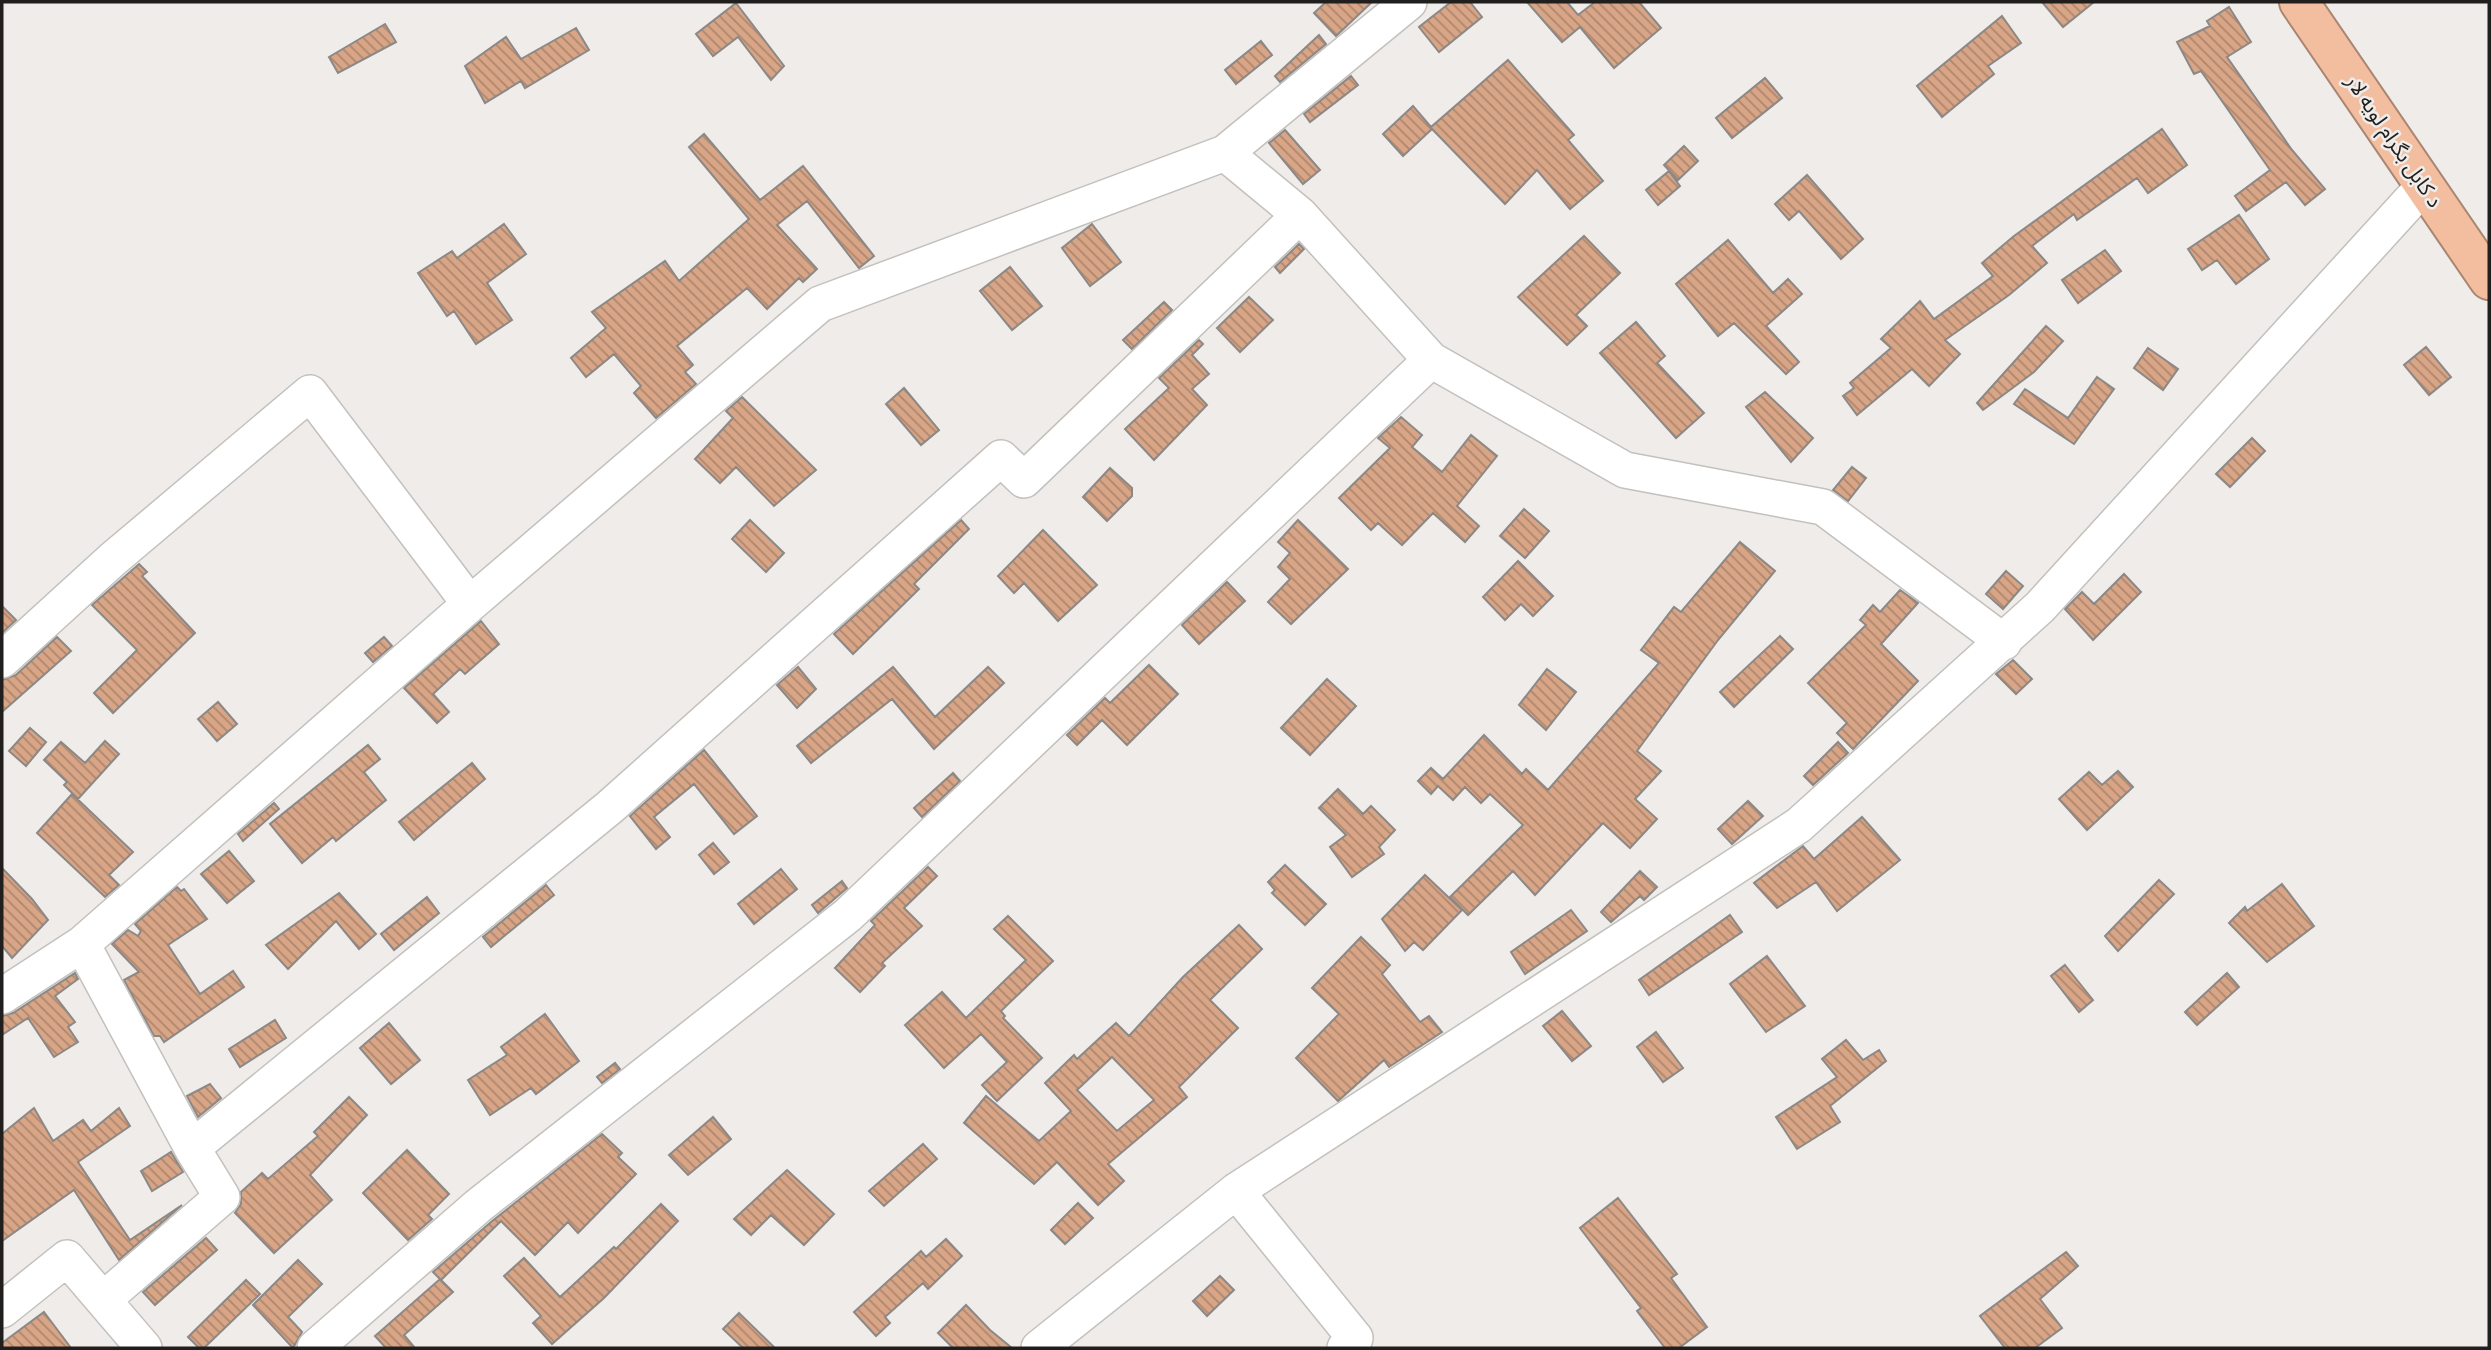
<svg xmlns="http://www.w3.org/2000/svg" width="2491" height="1350" font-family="'PT Sans Narrow','Noto Sans Arabic',sans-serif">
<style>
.building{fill:url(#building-back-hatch);stroke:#8c8886;stroke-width:2;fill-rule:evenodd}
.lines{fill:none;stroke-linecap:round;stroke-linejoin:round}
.minor-casing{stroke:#c3c1bd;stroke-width:38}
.highway-casing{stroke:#a98672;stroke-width:42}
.minor{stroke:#fff;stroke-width:35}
.highway{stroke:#f3be9f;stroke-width:38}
.labels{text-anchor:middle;stroke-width:5;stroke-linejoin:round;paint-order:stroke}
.street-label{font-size:21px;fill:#201f1e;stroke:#efece9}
</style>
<defs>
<pattern id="building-back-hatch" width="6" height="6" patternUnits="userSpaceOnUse" patternTransform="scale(1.75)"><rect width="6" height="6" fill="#d8a586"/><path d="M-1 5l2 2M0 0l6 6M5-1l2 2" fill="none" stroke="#af866d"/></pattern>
</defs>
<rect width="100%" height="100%" fill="#efece9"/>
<path class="building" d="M1326,2H1372L1336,36L1314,13Z
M1451,2H1470L1482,17L1439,52L1419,27Z
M1527,2H1567L1578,15L1595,2H1639L1661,28L1614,68L1580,27L1562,42Z
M2042,2H2094L2063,27Z
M736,3L784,66L771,80L738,37L713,56L696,34Z
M2229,7L2251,42L2227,57L2292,150L2325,189L2305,205L2286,182L2246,211L2235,196L2270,170L2201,71L2194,74L2177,42L2210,26L2207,21Z
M2002,16L2021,43L1988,66L1994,74L1942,117L1917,86Z
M385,24L396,42L338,73L329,57Z
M576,28L589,50L525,88L521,81L485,103L465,66L506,37L521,59Z
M1319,35L1326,44L1280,82L1275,76Z
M1261,41L1272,55L1236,84L1225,70Z
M1508,60L1574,135L1568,140L1603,181L1570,209L1537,170L1505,204L1432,129L1403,156L1383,134L1413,106L1431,127Z
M1351,76L1358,85L1310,122L1304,114Z
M1765,78L1782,98L1732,138L1716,118Z
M2162,129L2187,165L2148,193L2137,178L2077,220L2074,214L2032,246L2047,263L2009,295L1945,340L1960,354L1929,386L1912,369L1857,415L1843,396L1854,388L1850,383L1891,348L1881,339L1920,301L1934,319L1993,276L1982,263L2014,236Z
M1285,130L1320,170L1303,184L1269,143Z
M704,134L760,200L803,166L874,256L859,268L807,201L777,225L817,269L803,282L799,278L767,309L747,288L677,346L693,365L685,372L696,384L656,418L634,393L641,386L614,354L586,377L571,358L606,328L592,312L665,261L679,281L749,219L689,147Z
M1684,146L1698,161L1678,180L1664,165Z
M1669,171L1680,186L1658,205L1646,190Z
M1807,175L1863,239L1841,259L1799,211L1789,220L1775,204Z
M2239,215L2269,259L2236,284L2217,260L2202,270L2188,249Z
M504,224L526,254L487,283L512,320L476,344L454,311L447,316L418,273L452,251L457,258Z
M1092,224L1121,262L1090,286L1062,248Z
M1584,236L1620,273L1576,315L1587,326L1567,345L1518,297Z
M1728,240L1773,293L1788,279L1802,294L1766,326L1799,362L1786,374L1734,323L1718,336L1676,284Z
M1299,244L1304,249L1280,273L1275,267Z
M2105,250L2121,271L2078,303L2062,280Z
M1010,267L1042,306L1012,330L980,291Z
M1249,297L1273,320L1240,352L1217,328Z
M1164,302L1172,310L1132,349L1123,340Z
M1636,322L1665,356L1657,363L1704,413L1676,438L1600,353Z
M2046,326L2063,341L2034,372L1983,410L1977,403Z
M1199,340L1203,344L1192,355L1209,374L1192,389L1207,405L1154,460L1125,429L1169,388L1159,378Z
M2426,347L2451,377L2429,395L2404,365Z
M2148,348L2178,369L2163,390L2134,368Z
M2097,377L2114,389L2074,444L2014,404L2025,389L2068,418Z
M904,388L939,430L921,445L886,404Z
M1765,392L1813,438L1791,462L1746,407Z
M742,397L816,470L774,506L736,467L720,483L695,459L733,418L726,411Z
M1401,417L1422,435L1412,447L1442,472L1471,435L1497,456L1457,506L1479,526L1465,542L1433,513L1402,545L1378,523L1371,530L1339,498L1390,448L1378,438Z
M2252,438L2265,451L2230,487L2216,474Z
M1852,467L1866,478L1848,501L1833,490Z
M1110,468L1132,488V496L1107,521L1083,497Z
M1524,509L1549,531L1525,558L1500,536Z
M750,520L784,553L766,572L732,539Z
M961,520L969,529L914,584L919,589L853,654L834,634Z
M1298,520L1348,569L1291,624L1268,602L1290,579L1278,567L1290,553L1278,542Z
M1043,530L1097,585L1058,621L1024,583L1014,593L998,576Z
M1740,542L1775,571L1718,640L1637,751L1661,771L1635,799L1657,819L1630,848L1603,823L1535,895L1513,871L1468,915L1450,897L1523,825L1490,794L1481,803L1465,787L1453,800L1438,786L1431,794L1418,781L1431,768L1443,779L1484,735L1522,774L1526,769L1548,790L1659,663L1641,650L1674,607L1681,612Z
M1518,561L1553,596L1533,616L1521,604L1505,620L1483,597Z
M139,564L147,572L142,576L195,633L113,713L94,693L137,650L92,605Z
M2006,571L2023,586L2003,609L1986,594Z
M2124,574L2141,592L2093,640L2065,609L2082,592L2094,604Z
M1227,582L1245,601L1199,644L1182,625Z
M1900,590L1918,603L1881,644L1918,681L1853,749L1837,733L1847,723L1808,683L1866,625L1860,620L1873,605L1880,612Z
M2,606L16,620L2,633Z
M481,621L499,644L465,674L460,669L433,694L449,712L437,723L404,688Z
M1780,636L1793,649L1734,707L1720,692Z
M57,637L71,651L2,712V680L16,675Z
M384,637L392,646L373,662L365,653Z
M2013,660L2032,679L2016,694L1996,674Z
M1149,665L1178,694L1127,745L1102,720L1077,745L1067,735L1105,698L1110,703Z
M798,667L816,689L797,708L777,685Z
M893,667L935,717L988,667L1004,683L934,749L892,699L811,763L797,746Z
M1547,669L1576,692L1546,730L1519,705Z
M1327,679L1356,706L1310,755L1281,728Z
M218,702L237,724L217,741L198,719Z
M30,728L46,742L26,766L9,751Z
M105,741L119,754L78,799L64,785L67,782L44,760L61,742L85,763Z
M1838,742L1848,753L1813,785L1804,776Z
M368,745L380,759L364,772L386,800L336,841L333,837L302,863L270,824Z
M704,750L757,816L734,834L694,784L654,817L670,837L656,849L630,816Z
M472,763L485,779L414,840L399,822Z
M2118,771L2133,787L2087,830L2059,799L2089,772L2102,785Z
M953,773L960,781L922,817L914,808Z
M1338,789L1363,814L1371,806L1395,830L1379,847L1384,854L1352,877L1330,847L1346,835L1319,808Z
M72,794L133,852L109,875L119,885L105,897L37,833Z
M1748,801L1763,816L1732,844L1718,829Z
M274,803L279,809L243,841L238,834Z
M1862,817L1900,860L1837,911L1816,882L1777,908L1754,883L1803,846L1814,859Z
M713,843L729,862L714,874L699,855Z
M229,851L254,881L227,903L201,874Z
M1285,865L1326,904L1305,925L1272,893L1275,890L1268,882Z
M928,867L937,876L904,908L922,926L882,963L885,966L860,992L835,968L875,925L871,921Z
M2,868L32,899L48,920L12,958L2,946Z
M781,869L797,889L754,924L738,904Z
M1640,871L1657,887L1644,900L1640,896L1611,922L1601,912Z
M1425,875L1462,910L1423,950L1414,942L1405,951L1382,919Z
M2159,880L2174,894L2118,951L2105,936Z
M842,881L847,888L818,913L812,905Z
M2282,884L2314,926L2267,962L2229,923L2245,907L2247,911Z
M546,885L554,895L491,947L483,937Z
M177,887L181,891L184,889L207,919L168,945L200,994L233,971L244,987L164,1042L160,1036H154L124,980L139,972L112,944L128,930L138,936L141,931L135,924Z
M339,893L376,934L359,949L336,921L288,969L266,945Z
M427,897L439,913L394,950L381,934Z
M1571,910L1587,931L1525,974L1511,952Z
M1730,915L1742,932L1649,995L1639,980Z
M1008,916L1053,961L1001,1011L1005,1016L1003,1018L1042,1058L997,1101L982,1085L1007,1062L981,1034L944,1068L905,1025L942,992L966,1018L1026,960L994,929Z
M1239,925L1262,949L1210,1000L1238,1028L1179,1087L1187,1097L1108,1164L1124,1181L1098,1205L1057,1162L1034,1184L964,1123L986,1096L1039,1141L1071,1111L1045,1083L1074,1055L1077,1059L1116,1023L1129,1036L1183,977ZM1112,1057L1154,1100L1117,1131L1077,1090Z
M1361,937L1390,965L1382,974L1420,1022L1429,1016L1442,1032L1389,1067L1384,1060L1338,1101L1296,1058L1339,1014L1312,988Z
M1767,956L1805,1006L1766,1032L1730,984Z
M2065,965L2093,1000L2079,1012L2051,976Z
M75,973L78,979L55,996L75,1022L68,1027L78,1042L54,1057L28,1018L2,1035V1016L13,1013Z
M2227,973L2239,987L2197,1025L2185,1012Z
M1562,1011L1591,1046L1572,1061L1543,1026Z
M545,1014L579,1061L536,1094L531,1088L490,1115L468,1080L507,1055L501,1047Z
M275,1020L286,1038L240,1067L229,1049Z
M389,1023L420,1060L391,1084L360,1048Z
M1656,1032L1683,1068L1663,1082L1637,1047Z
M1846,1040L1863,1060L1879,1050L1886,1061L1830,1106L1840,1122L1797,1149L1776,1117L1837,1077L1822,1059Z
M615,1063L620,1069L602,1083L597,1077Z
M210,1084L221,1098L198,1117L187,1096Z
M349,1097L367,1115L310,1175L332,1200L274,1253L235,1213L241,1204V1192L262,1173L268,1179L318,1136L314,1132Z
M34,1108L53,1141L83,1120L91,1131L119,1108L130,1126L78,1162L130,1240L182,1205L119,1260L74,1190L2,1241V1134Z
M713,1117L731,1139L688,1175L669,1155Z
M602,1134L622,1153L618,1157L636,1174L578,1233L568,1222L535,1255L501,1221L441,1280L433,1272L491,1222Z
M923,1144L937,1159L884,1206L869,1191Z
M407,1150L449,1194L428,1215L432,1219L408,1240L363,1193Z
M171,1152L183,1172L152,1191L141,1171Z
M787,1170L834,1214L804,1245L771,1215L751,1235L734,1219Z
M1618,1198L1677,1274L1671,1278L1707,1327L1679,1348H1665L1637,1311L1641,1308L1580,1228Z
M1078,1203L1093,1218L1065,1244L1051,1230Z
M661,1204L678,1221L604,1298L552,1344L533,1323L541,1316L504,1276L524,1258L560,1297L614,1247L616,1249Z
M206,1238L217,1250L155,1305L143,1292Z
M946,1239L962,1256L928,1289L923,1283L885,1317L890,1323L876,1336L854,1312L921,1251L926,1257Z
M2066,1252L2078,1266L2040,1299L2062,1328L2035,1348H2005L1980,1316Z
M298,1260L322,1284L288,1317L302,1332L293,1348L253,1305Z
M1220,1276L1234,1290L1207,1316L1193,1301Z
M440,1279L453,1292L404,1335L415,1348H386L375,1336Z
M246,1280L260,1294L204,1348H199L188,1337Z
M966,1305L990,1330L1012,1348H953L938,1333Z
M44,1312L71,1348H2V1343Z
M739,1313L775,1348H743L723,1329Z"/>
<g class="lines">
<defs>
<path id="minor" d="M1225,153L1300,215L1431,360L1625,470L1823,507L2004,642
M2,660L113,559L310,393L470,604
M82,944L192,1148L222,1197L103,1300
M2,996L82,944L470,604L820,304L1225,153L1409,2
M192,1148L610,807L1001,458L1024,480L1300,215
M1236,1191L1355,1338L1345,1348
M2,1310L67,1258L144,1348
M315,1348L478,1206L848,915L1431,360
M1039,1348L1236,1191L1799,825L2040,607L2423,187"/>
<path id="highway" d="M2299,2L2489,280"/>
</defs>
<use href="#minor" class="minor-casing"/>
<use href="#highway" class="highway-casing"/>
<use href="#minor" class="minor"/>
<use href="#highway" class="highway"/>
</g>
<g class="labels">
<g class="street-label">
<text transform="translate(2394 141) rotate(56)" y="7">د کابل بگرام لویه لار</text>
</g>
</g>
<rect width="2491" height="1350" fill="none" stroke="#201f1e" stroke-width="7"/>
</svg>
